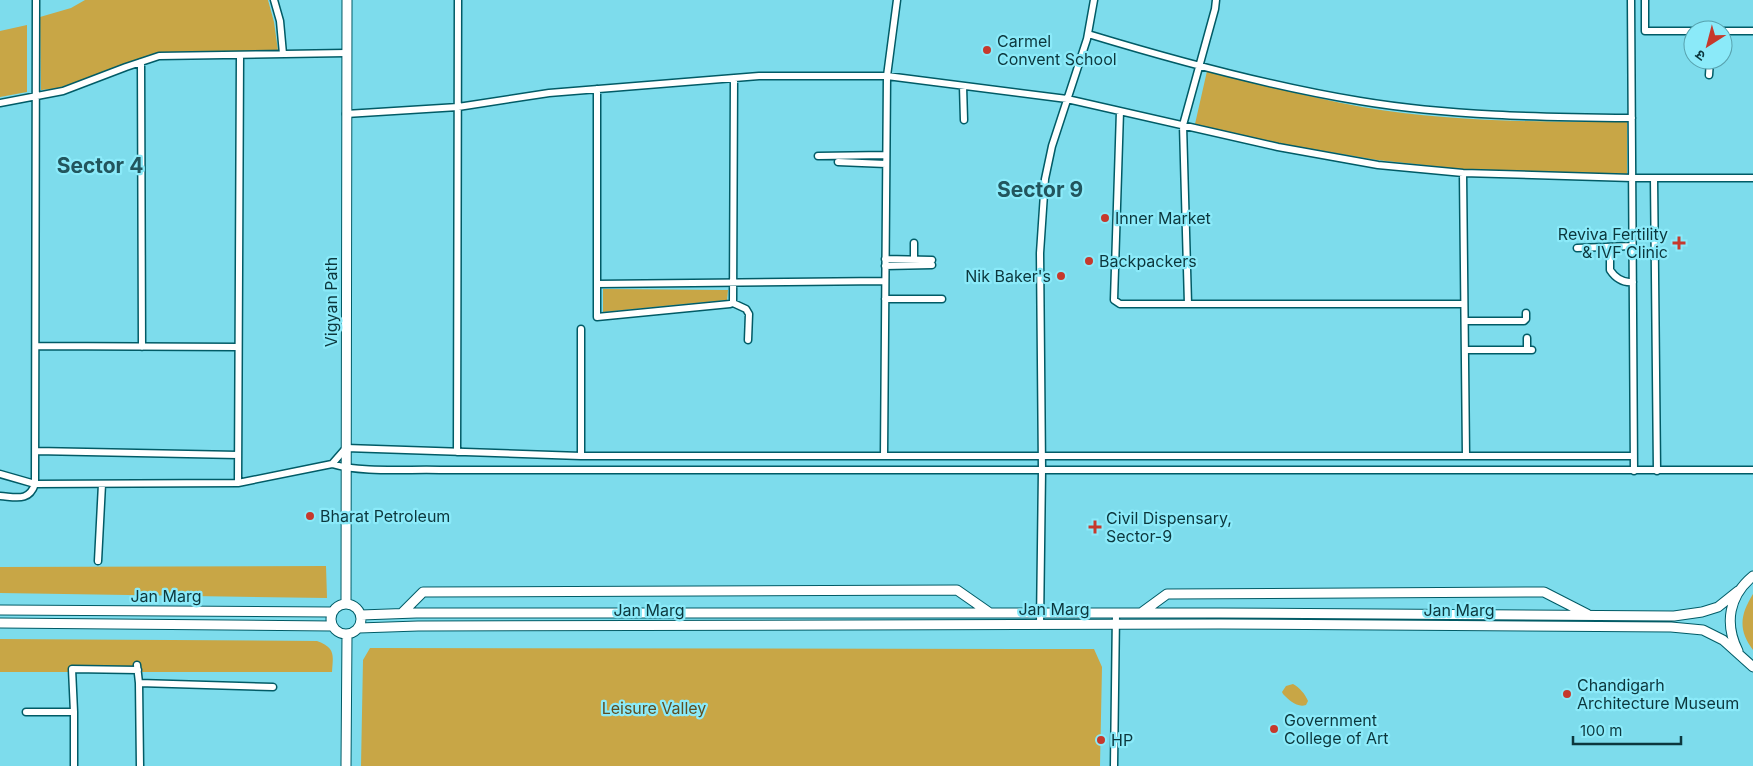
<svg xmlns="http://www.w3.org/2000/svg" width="1753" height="766" font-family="Inter,'Noto Sans Devanagari',sans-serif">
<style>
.green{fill:#c8a646}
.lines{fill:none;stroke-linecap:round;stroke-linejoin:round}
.street-casing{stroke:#015b66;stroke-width:9}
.secondary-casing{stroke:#015b66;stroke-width:11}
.street{stroke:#fff;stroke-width:6}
.secondary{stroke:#fff;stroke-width:9}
.poi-dot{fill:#c6392c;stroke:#8beaf9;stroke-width:2}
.labels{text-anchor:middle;stroke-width:4.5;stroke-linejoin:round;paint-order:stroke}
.poi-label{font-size:16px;fill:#0c373d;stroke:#8beaf9;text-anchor:start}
.street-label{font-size:16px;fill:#0c373d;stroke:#8beaf9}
.park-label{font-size:16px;fill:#5f4e21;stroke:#8beaf9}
.district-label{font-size:21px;font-weight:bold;fill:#22555d;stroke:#8beaf9}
</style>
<rect width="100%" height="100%" fill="#7ddcec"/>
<path class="green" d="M85,0H268L274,22L278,51L161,53L59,88L41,90L40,17L71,8Z
M27,25V92L0,97V31Z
M1207,71C1258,84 1310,97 1362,107C1450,122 1539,122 1627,122V174L1461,169L1377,160L1277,143L1195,124Z
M603,289L728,290L727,300L603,312Z
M326,566L327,598L0,593V567Z
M1753,594V650C1738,630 1740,615 1753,594Z
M0,639L317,641C336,648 333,655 332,672H0Z
M370,648L1094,649L1102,667L1100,766H361L363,660Z
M1293,684C1300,688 1305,694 1308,701L1306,705C1297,708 1289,700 1283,694L1282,692L1286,686Z"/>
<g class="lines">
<defs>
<path id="street" d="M274,0L280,21L283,54
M1631,0L1634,471
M1645,0V31H1693
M1723,31H1753
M1088,34C1177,61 1268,86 1360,101C1450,116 1541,117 1632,118
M141,62L142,347
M1709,75L1710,60
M963,86L964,120
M597,89V317L730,304L733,303L734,78
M0,103L63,91L126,67L159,56L346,53
M1120,111L1114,300L1120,304H1464
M346,114L458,107L549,93L759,76H887L1067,99L1278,147L1378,165L1463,173L1632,178H1753
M818,156L886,155
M838,162L886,164
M1463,173L1466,456
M1654,178L1657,471
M1618,247L1610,257V270C1616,279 1623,283 1633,282
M1577,248L1632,246
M885,259L932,260
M914,259V243
M885,266L932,265
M597,284L885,281
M885,299H942
M733,303L746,309L749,314L748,340
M1188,304L1183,125L1215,9L1216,0
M1465,321H1524L1526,319V313
M36,346L238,347
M1465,350H1532
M1527,350V338
M36,451L238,455
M457,452L458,0
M581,456V329
M884,456L887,76L897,0
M332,464L346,448L581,456H1633
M0,474L35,484L238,483L332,464C361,473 408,469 440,470H1753
M238,483L240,55
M0,496C16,497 29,502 35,484L36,0
M98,561L102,484
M1040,625L1042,470L1040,253L1045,179L1052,146L1087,39L1094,0
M137,665L139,683
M26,712H74V766
M74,712L72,669L138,670
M140,766L139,683L273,687
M1114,766L1116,613"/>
<path id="secondary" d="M346,603L347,0
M331 619a15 15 0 1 1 30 0a15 15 0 1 1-30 0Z
M0,610L332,612
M402,613L423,592L957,590L990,613
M1141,613L1167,594L1544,592L1587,614
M361,615L416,613H1220L1674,616L1702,612L1718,607L1738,591
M0,623L332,626
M359,628L418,626L1220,624L1671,627L1703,630L1723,640L1753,667
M1738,651C1724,623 1729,596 1753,576
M346,766L347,635"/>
</defs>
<use href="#street" class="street-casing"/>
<use href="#secondary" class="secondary-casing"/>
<use href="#street" class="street"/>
<use href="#secondary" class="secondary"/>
</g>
<g class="poi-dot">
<circle cx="987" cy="50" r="5"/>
<circle cx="1105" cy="218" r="5"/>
<path d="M1676.5 235.5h5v5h5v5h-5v5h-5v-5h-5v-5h5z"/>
<circle cx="1089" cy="261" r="5"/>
<circle cx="1061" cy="276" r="5"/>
<circle cx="310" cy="516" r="5"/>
<path d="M1092.5 519.5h5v5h5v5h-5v5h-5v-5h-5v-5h5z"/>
<circle cx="1567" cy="694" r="5"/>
<circle cx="1274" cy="729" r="5"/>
<circle cx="1101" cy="740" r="5"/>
</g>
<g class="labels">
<g class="poi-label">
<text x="997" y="47">Carmel<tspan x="997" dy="18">Convent School</tspan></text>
<text x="1115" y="224">Inner Market</text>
<text x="1668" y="240" text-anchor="end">Reviva Fertility<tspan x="1668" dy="18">&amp; IVF Clinic</tspan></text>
<text x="1099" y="267">Backpackers</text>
<text x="1051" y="282" text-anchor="end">Nik Baker's</text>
<text x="320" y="522">Bharat Petroleum</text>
<text x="1106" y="524">Civil Dispensary,<tspan x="1106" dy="18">Sector-9</tspan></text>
<text x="1577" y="691">Chandigarh<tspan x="1577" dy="18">Architecture Museum</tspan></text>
<text x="1284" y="726">Government<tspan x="1284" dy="18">College of Art</tspan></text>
<text x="1111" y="746">HP</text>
</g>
<g class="street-label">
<text transform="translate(331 302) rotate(-90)" y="6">Vigyan Path</text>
<text x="166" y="602">Jan Marg</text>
<text x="1054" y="615">Jan Marg</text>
<text x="649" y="616">Jan Marg</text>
<text x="1459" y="616">Jan Marg</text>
</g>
<g class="park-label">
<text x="654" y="714">Leisure Valley</text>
</g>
<g class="district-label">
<text x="100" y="173">Sector 4</text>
<text x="1040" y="197">Sector 9</text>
</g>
</g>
<g transform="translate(1708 45) rotate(216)"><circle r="24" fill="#8beaf9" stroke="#58a2ae"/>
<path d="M0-4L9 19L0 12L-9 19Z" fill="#c6392c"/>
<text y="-8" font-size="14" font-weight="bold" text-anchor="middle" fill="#0c373d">उ</text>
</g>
<path d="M1573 736v8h108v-8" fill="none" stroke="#0c373d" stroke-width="2.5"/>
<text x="1580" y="736" font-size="15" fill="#0c373d" stroke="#8beaf9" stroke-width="4" paint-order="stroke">100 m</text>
</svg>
